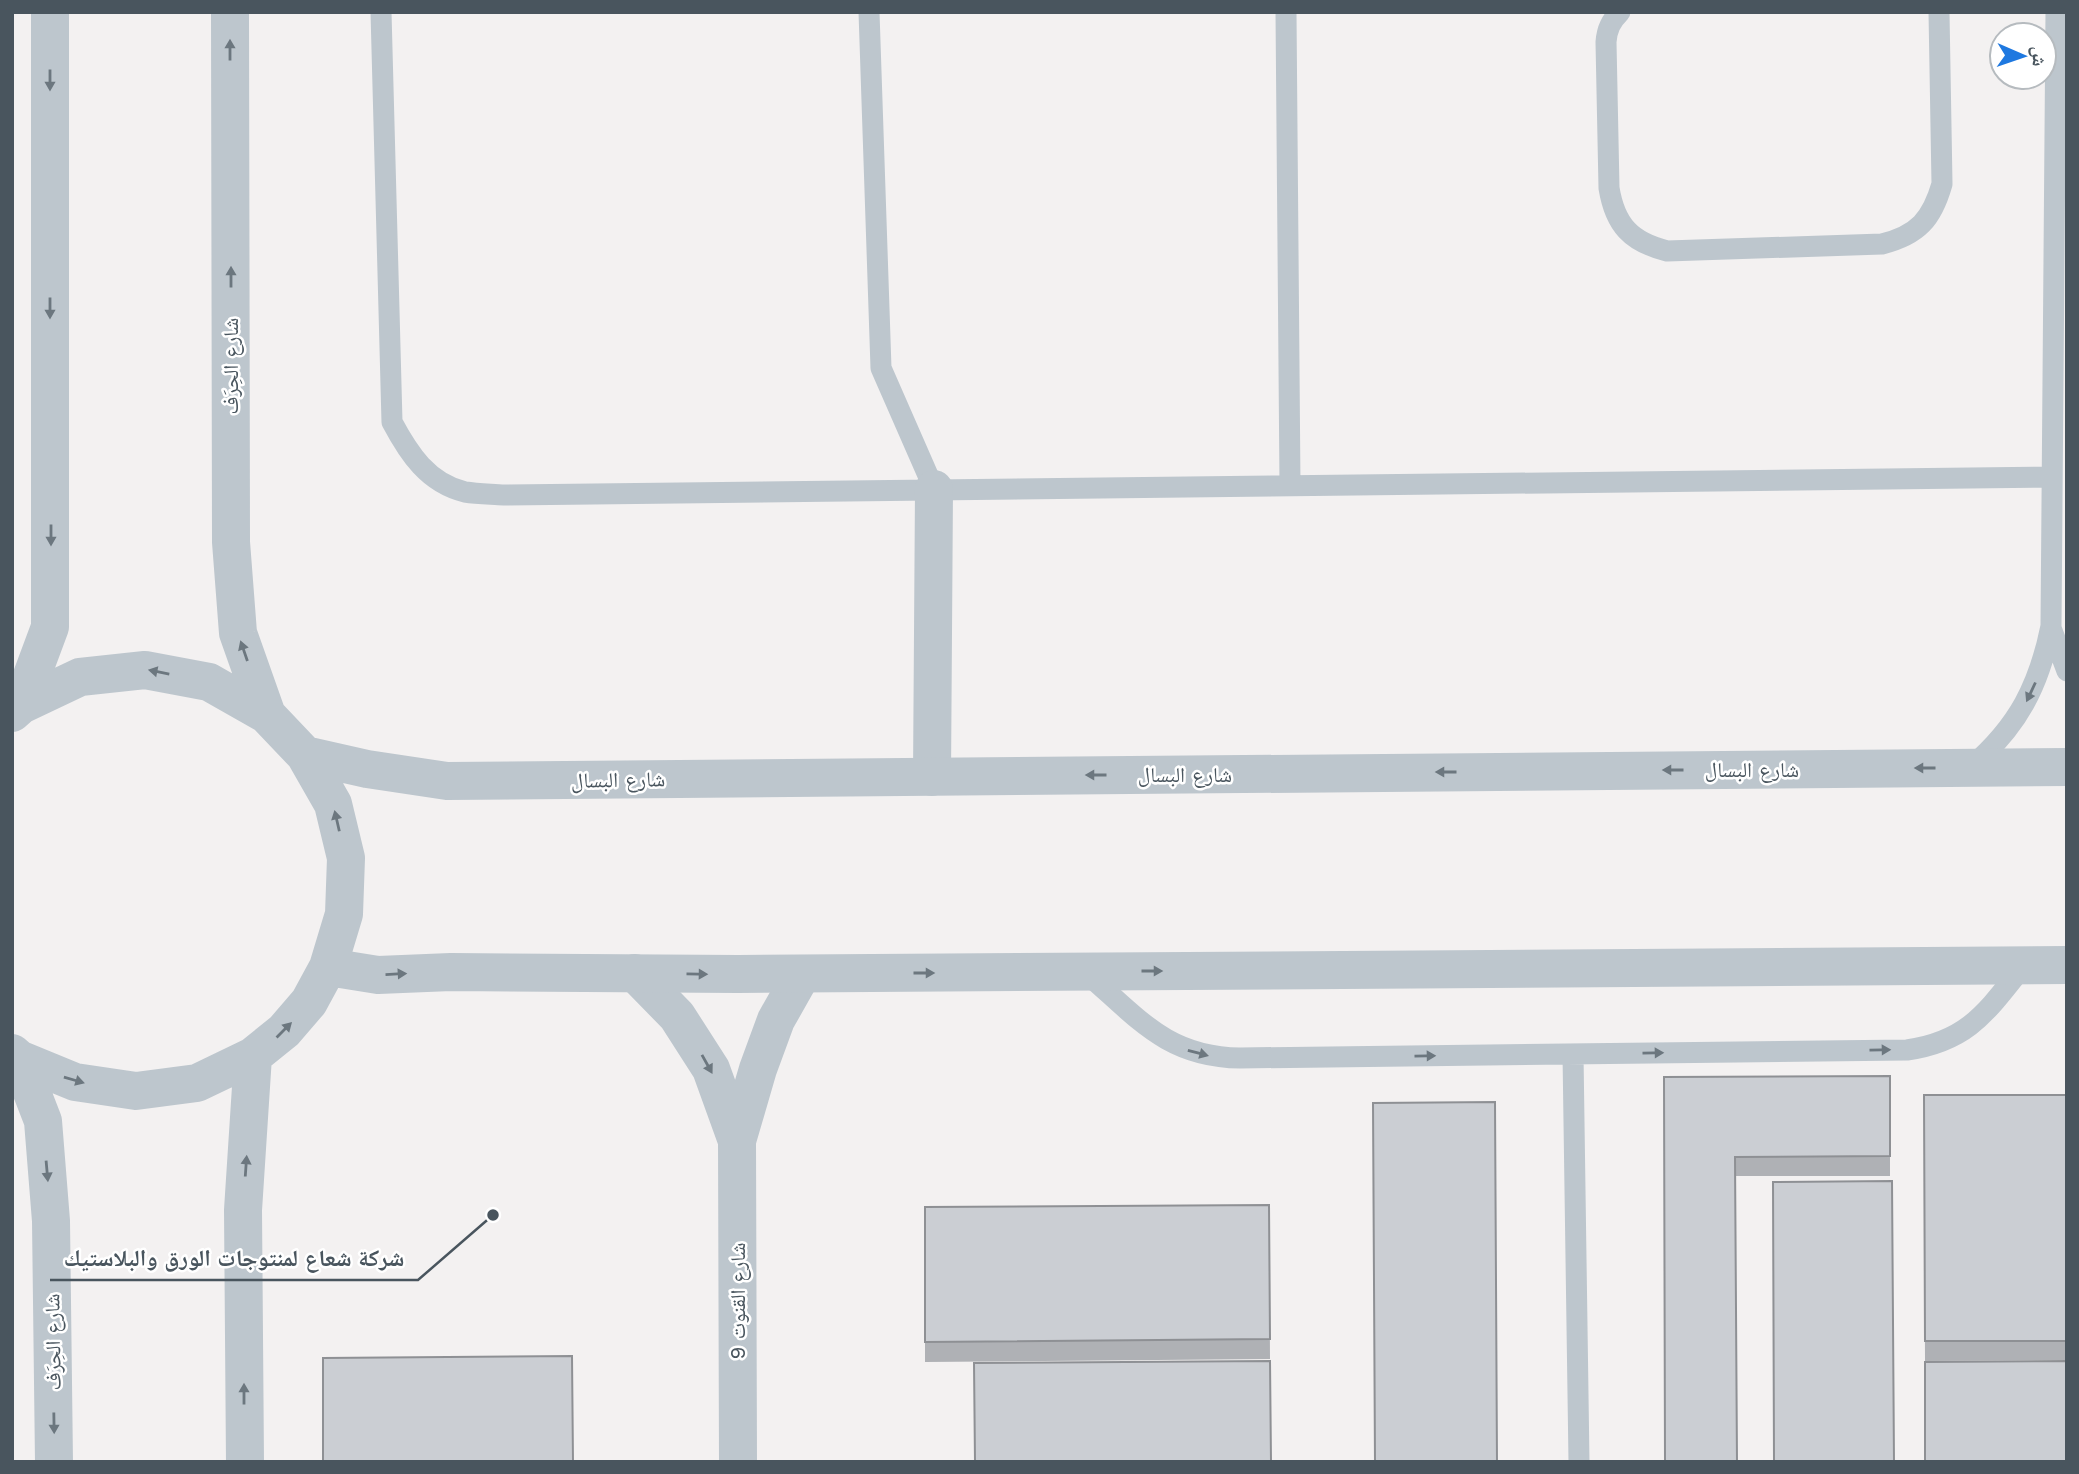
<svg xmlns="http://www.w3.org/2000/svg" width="2079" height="1474" font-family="'Work Sans','Noto Naskh Arabic',sans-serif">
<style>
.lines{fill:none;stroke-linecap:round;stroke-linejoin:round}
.service{stroke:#bdc6cd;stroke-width:21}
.minor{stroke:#bdc6cd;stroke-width:38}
.tertiary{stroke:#bdc6cd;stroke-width:38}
.wall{fill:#afb1b5}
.building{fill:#cbced3;stroke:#8e9094;stroke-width:2}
.oneway{fill:#6c777f}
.labels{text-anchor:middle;stroke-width:5;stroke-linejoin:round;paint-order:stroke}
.street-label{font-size:21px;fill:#49555e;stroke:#fff}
.leader{fill:none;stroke:#49555e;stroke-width:2.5}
.callout-dot{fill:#49555e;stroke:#fff;stroke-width:2.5}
.callout-label{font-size:23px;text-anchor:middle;font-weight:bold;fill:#49555e;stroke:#fff;stroke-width:5;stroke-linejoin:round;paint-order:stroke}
</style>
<rect width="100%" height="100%" fill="#f3f1f1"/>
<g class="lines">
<path class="service" d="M381,12L392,422C409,454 428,483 465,492C478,494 492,494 504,495L2052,477
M869,12L881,368L934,489
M1286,12L1290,485
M1620,12C1611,21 1607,29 1606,42L1609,188C1615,225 1631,242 1667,251L1882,244C1918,235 1932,219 1942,184L1939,12
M2051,628L2067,671
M1972,766C2018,726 2039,686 2051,626L2056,12
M1086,973C1138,1018 1167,1057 1240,1058L1907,1050C1969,1041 1987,1011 2024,965
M1573,1054L1579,1462"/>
<path class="minor" d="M932,777L934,489
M635,973L677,1016L711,1069L737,1141
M738,1462L737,1141L758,1069L776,1020L802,974"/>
<path class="tertiary" d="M230,12L231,542L238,633L267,715
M21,705L50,627V12
M12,713L21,705L80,677L145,670L209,682L267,715L305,755L333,804L346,858L344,914L328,967L309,1002L284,1031L253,1056L197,1083L136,1091L75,1082L19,1059L12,1053
M305,755L367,769L447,781L2067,767
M328,967L378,975L451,972L738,974L2067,965
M19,1059L43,1121L51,1221L54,1462
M245,1462L243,1210L253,1056"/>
</g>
<path class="wall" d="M1890,1076V1176H1736L1664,1077Z
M1924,1095H2067V1360L1925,1361Z
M1269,1205L1270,1359L925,1362V1207Z"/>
<path class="building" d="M1890,1076V1156L1735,1157L1737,1462H1665L1664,1077Z
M1924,1095H2067V1341H1925Z
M1495,1102L1497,1462H1375L1373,1103Z
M1892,1181L1894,1462H1774L1773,1182Z
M1269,1205L1270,1339L925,1342V1207Z
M572,1356L573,1462H323V1358Z
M1270,1361L1271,1462H975L974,1363Z
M2067,1361V1462H1925V1362Z"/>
<defs><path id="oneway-solid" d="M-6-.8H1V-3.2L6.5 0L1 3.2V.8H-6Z" transform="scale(1.75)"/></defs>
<g class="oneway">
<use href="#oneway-solid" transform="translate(230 50) rotate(-90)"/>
<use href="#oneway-solid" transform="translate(50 80) rotate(90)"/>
<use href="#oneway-solid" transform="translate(231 277) rotate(-90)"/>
<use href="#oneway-solid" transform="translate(50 308) rotate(90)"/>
<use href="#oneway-solid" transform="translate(51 535) rotate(90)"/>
<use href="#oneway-solid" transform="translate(244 651) rotate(-109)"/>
<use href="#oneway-solid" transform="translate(159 672) rotate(-169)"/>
<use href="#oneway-solid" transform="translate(2031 692) rotate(115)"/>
<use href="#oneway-solid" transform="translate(1925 768) rotate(180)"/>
<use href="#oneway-solid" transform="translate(1673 770) rotate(180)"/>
<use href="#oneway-solid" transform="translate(1446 772) rotate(180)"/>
<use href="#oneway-solid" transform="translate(1096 775) rotate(180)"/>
<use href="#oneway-solid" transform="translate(337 821) rotate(-103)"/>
<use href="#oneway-solid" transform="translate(1152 971)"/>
<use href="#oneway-solid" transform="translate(924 973)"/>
<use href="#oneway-solid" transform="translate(396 974) rotate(-3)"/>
<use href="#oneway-solid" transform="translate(697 974) rotate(1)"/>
<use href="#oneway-solid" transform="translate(284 1030) rotate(-45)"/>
<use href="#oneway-solid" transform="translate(1880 1050) rotate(-1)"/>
<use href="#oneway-solid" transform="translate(1198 1053) rotate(15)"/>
<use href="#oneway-solid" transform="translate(1653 1053) rotate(-1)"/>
<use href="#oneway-solid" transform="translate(1425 1056) rotate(-1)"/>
<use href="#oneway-solid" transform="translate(707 1064) rotate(61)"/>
<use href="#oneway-solid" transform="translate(74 1080) rotate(16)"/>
<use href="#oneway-solid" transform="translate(246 1166) rotate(-86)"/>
<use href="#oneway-solid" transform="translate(47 1171) rotate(85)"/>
<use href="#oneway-solid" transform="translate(244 1394) rotate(-90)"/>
<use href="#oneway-solid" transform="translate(54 1423) rotate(89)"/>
</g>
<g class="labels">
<g class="street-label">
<text transform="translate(231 366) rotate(-90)" y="7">شارع الحِرَف</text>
<text x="1752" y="777">شارع البسال</text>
<text x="1185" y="782">شارع البسال</text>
<text transform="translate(618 780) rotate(-1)" y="7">شارع البسال</text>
<text transform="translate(738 1301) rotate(-90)" y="7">شارع القنوت 9</text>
<text transform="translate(53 1342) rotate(-91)" y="7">شارع الحِرَف</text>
</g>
</g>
<path class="leader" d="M493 1215L418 1280H50"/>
<circle class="callout-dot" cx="493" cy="1215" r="7"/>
<g class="callout-label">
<text x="234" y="1266">شركة شعاع لمنتوجات الورق والبلاستيك</text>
</g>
<rect width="2079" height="1474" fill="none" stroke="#49555e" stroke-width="28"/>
<g transform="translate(2023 56) rotate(92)"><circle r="33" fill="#ffffff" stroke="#b6bbbf" stroke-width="2"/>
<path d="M0-5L12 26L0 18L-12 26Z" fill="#1e78e0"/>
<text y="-10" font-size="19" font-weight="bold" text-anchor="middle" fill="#49555e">ش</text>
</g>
</svg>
